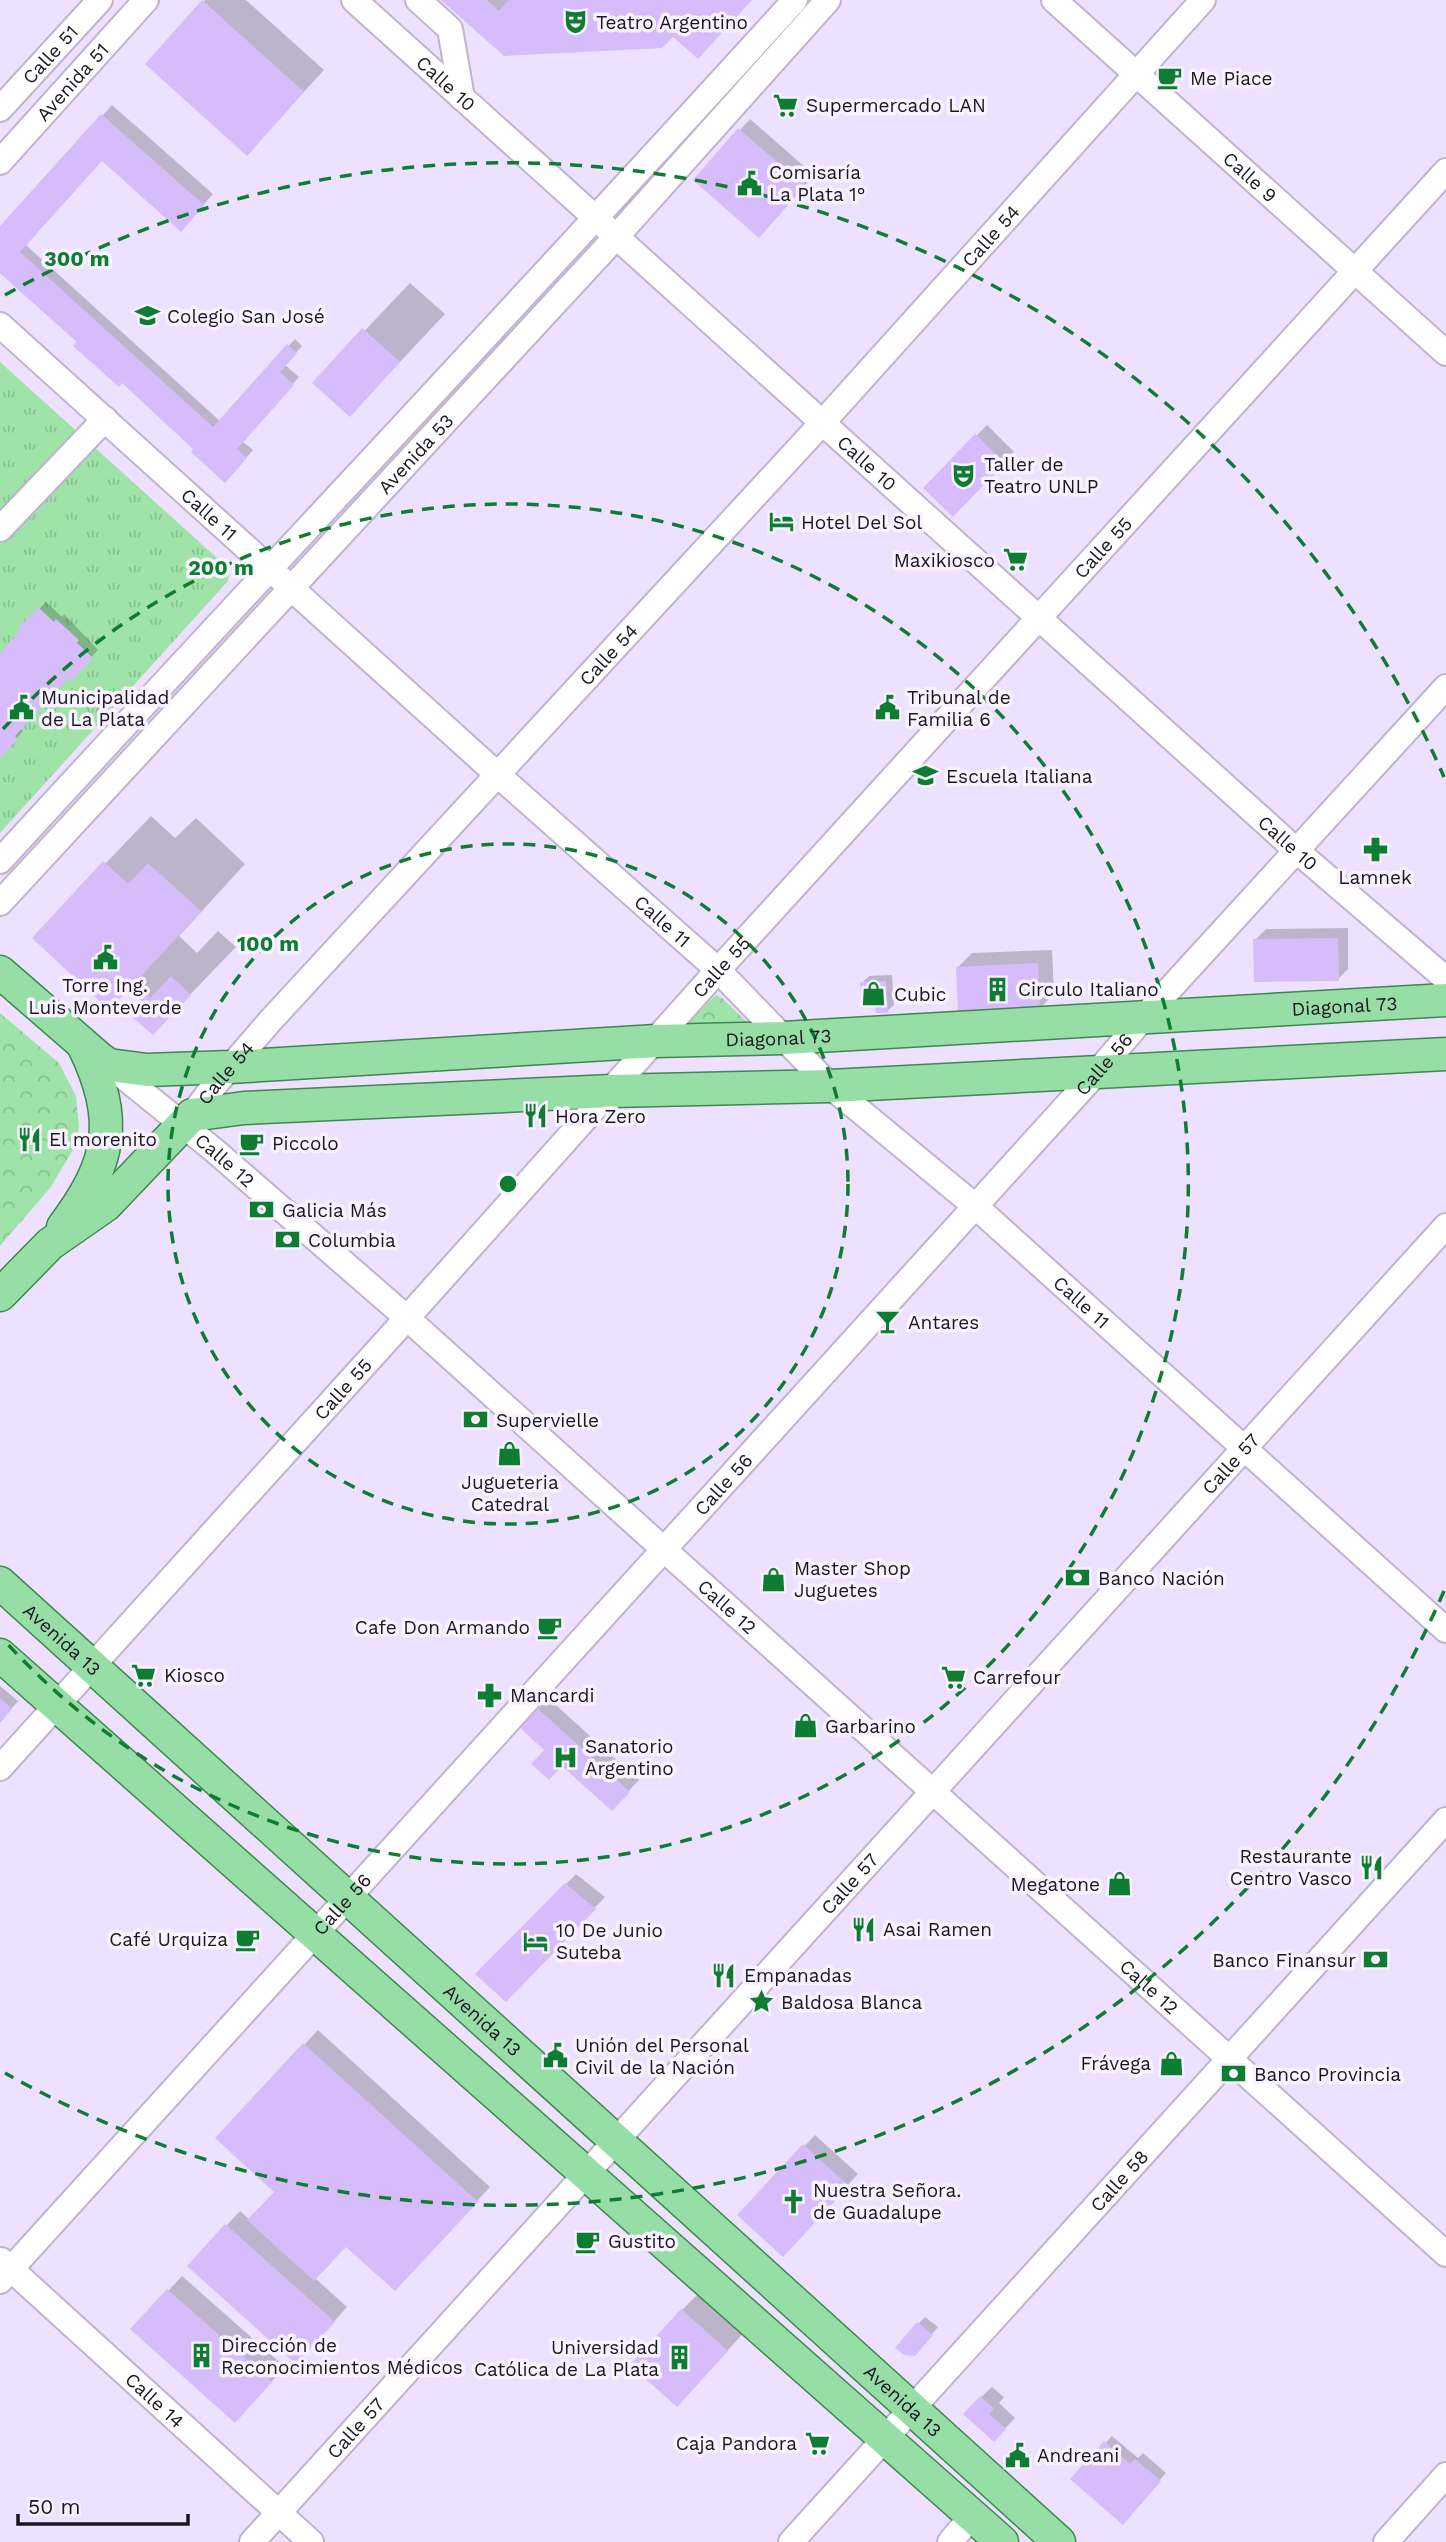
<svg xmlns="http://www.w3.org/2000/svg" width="1446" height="2542" font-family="'Work Sans',sans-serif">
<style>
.grass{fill:url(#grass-tufts)}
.park{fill:url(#park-crowns)}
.shadow{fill:#0003}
.building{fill:#d7bcfb}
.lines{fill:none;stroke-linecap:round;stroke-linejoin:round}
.minor-casing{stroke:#bfb3cf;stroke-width:28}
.major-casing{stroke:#3e8850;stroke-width:35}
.minor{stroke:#fff;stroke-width:24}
.major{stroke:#97dda6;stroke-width:32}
.ring{fill:none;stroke:#0e7d32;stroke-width:3.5;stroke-dasharray:12 9}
.labels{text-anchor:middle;stroke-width:7;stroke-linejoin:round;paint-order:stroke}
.poi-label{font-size:19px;fill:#1a1620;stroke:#f7f2fe;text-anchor:start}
.street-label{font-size:19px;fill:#1a1620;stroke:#f7f2fe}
.centre{fill:#0e7d32;stroke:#f7f2fe;stroke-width:3.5}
.ring-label{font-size:21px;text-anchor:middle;font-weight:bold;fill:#0e7d32;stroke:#f7f2fe;stroke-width:7;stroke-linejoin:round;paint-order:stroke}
</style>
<defs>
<pattern id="grass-tufts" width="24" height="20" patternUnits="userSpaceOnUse" patternTransform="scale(1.75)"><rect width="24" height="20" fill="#9fe3a8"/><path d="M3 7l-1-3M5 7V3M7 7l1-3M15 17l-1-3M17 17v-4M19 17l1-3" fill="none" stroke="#88c290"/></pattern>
<pattern id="park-crowns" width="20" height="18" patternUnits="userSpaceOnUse" patternTransform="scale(1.75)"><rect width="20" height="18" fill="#9fe3a8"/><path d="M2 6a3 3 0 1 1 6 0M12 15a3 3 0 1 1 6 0" fill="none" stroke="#88c290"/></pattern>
</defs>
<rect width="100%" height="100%" fill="#ede1ff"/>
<path class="grass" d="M0,362L227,567L229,574L228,581L0,833Z"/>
<path class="park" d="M716,995L722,998L751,1026H684Z
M0,1013L59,1063L76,1096L79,1126L76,1145L50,1188L0,1246Z"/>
<path class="shadow" d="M205,0H246L324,70L247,154L147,64Z
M444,0H750L673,35L662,46Z
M112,105L213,194L191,219L102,159L26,245L220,421L295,339L302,346L285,365L299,377L242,441L253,450L232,474L196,448L0,273V229Z
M750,119L814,175L769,226L740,130Z
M410,283L445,314L350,415L315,383Z
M987,425L1014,452L953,514L925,488Z
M46,602L62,617L64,614L98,650L72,678L70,676L21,729L23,731L0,756V655L22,632L19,630Z
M151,816L175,838L196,818L245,864L179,936L197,953L218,931L236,947L153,1033L147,1005L129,988L34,938Z
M1348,928V969L1338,979L1255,940L1266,929Z
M1052,950L1054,994L1039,1009L957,968L972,953Z
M892,975L894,1005L887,1011L862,983L869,976Z
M0,1686L18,1701L0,1722Z
M548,1698L639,1780L622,1798L562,1764L547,1750L538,1709Z
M576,1874L605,1897L506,2000L477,1974Z
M318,2030L490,2187L409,2275L347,2245L315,2278L347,2307L310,2348L189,2266L240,2211L250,2220L276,2192L217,2138Z
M815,2135L858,2174L793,2244L740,2215Z
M182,2276L285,2367L249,2406L133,2329Z
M703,2289L747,2329L698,2383L682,2310Z
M925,2317L938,2327L921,2347L919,2323Z
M992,2387L1004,2397L999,2403L1015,2418L994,2440L981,2397Z
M1112,2436L1138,2458L1143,2453L1166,2473L1129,2516L1073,2479Z"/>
<path class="building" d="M202,0L304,92L247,156L145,64Z
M441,0H487L499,11L509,0H752L698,59L673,37L662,48L504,56Z
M101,114L204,205L181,232L102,161L20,252L213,427L287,344L297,353L280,372L294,385L237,449L247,458L225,483L191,452L193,449L122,383L119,387L73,346L77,342L0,273V226Z
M738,128L805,186L759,238L693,180Z
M362,328L400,362L350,417L312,383Z
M975,434L1005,463L953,517L923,488Z
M38,607L54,622L56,619L79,640L77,643L93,658L72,680L69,678L15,736L18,739L0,758V653L19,632L17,630Z
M103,861L128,884L148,863L201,911L134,984L150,998L171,976L191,995L153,1035L132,1017L144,1005L128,990L109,1010L32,938Z
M1338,938L1339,981L1254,982L1253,939Z
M1038,963L1040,1010L958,1015L956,967Z
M886,981L888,1013H876L875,1007H862L860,982Z
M0,1698L12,1709L0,1723Z
M536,1707L630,1792L612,1811L562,1766L549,1780L531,1764L544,1750L519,1727Z
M565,1883L596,1909L506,2002L475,1974Z
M303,2043L478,2202L395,2291L346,2247L314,2281L247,2220L274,2192L215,2138Z
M803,2144L849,2186L783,2257L737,2215Z
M225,2224L335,2322L296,2364L187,2266Z
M167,2289L272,2382L235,2423L130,2329Z
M681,2309L728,2351L677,2407L630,2365Z
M917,2322L933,2335L915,2356L904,2355L895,2348Z
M980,2396L994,2409L989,2414L1006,2429L994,2442L963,2414Z
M1104,2441L1130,2464L1135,2459L1161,2481L1123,2525L1070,2479Z"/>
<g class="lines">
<defs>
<g id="minor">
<path id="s1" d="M354,0L1297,851L1446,979"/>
<path d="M418,0L450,29L462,98"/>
<path id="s2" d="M1054,0L1446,353"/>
<path id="s3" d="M0,109L100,0"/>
<path id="s4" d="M0,162L146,0"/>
<path id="s5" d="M0,325L498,775L718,970L830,1086L975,1206L1446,1630"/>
<path d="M0,529L105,419"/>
<path d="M0,861C264,573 533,289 795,0"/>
<path id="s6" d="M0,903L616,237L828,0"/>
<path id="s7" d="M109,1065L215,1151L407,1318L1446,2254"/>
<path id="s8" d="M192,1115L213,1087L271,1020L823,422L1203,0"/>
<path id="s9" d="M0,1768L407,1318L718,970L1446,171"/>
<path id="s10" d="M1,2260L311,2542"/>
<path id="s11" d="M0,2281L1099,1070L1145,1016L1446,687"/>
<path id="s12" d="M252,2542L1446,1226"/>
<path id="s13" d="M791,2542L1446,1820"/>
<path d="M950,2542L972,2516"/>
<path d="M1386,2542L1446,2475"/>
</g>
<g id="major">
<path id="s14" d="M0,972L99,1058L109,1065L147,1070L230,1067L656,1041L783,1038L1446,1000"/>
<path d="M63,1227C111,1163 120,1120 84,1047"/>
<path d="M0,1295L50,1244L106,1205L192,1115L244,1108L612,1091L830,1086L1446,1054"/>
<path id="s15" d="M0,1583L1059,2542"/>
<path d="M0,1655L1002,2542"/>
</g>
</defs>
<use href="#minor" class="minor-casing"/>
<use href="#major" class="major-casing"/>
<use href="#minor" class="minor"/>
<use href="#major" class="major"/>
</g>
<g class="ring">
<circle cx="508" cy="1184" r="340"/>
<path d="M3 729A680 680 0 1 1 3 1639"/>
<path d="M1444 1591A1021 1021 0 0 1 5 2073M5 295A1021 1021 0 0 1 1444 777"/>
</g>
<defs>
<symbol id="theatre-bare" viewBox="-9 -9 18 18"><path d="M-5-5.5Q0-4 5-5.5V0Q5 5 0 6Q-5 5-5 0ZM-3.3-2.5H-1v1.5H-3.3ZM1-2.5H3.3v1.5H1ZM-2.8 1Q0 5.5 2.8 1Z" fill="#0e7d32" stroke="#f7f2fe" stroke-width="2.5" paint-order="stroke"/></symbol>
<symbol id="cafe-bare" viewBox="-9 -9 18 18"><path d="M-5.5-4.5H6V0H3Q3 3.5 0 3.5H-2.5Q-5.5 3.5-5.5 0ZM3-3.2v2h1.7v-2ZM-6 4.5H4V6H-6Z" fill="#0e7d32" stroke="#f7f2fe" stroke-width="2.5" paint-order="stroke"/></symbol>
<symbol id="supermarket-bare" viewBox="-9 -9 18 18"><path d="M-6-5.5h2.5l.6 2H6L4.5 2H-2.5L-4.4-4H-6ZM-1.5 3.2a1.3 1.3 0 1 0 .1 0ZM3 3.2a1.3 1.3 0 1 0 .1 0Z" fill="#0e7d32" stroke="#f7f2fe" stroke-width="2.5" paint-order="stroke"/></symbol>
<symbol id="civic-bare" viewBox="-9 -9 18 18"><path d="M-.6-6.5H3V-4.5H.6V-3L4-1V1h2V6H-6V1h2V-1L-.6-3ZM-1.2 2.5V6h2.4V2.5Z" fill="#0e7d32" stroke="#f7f2fe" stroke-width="2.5" paint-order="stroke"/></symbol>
<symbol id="school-bare" viewBox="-9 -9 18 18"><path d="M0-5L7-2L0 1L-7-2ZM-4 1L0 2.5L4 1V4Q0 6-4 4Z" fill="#0e7d32" stroke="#f7f2fe" stroke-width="2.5" paint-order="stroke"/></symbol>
<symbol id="hotel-bare" viewBox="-9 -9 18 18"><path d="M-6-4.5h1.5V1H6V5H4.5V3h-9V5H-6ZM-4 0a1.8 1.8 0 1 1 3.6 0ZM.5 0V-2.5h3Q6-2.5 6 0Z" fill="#0e7d32" stroke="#f7f2fe" stroke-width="2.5" paint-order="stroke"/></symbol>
<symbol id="pharmacy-bare" viewBox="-9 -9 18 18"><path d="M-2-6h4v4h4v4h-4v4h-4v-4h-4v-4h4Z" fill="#0e7d32" stroke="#f7f2fe" stroke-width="2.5" paint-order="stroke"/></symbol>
<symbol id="building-bare" viewBox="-9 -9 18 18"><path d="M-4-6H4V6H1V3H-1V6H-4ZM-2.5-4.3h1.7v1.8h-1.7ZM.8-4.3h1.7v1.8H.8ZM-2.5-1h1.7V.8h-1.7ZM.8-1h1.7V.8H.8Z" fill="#0e7d32" stroke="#f7f2fe" stroke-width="2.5" paint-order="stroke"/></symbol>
<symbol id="shop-bare" viewBox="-9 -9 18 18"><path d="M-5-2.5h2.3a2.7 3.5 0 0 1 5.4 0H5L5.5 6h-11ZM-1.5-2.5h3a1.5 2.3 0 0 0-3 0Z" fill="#0e7d32" stroke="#f7f2fe" stroke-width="2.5" paint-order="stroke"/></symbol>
<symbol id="restaurant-bare" viewBox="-9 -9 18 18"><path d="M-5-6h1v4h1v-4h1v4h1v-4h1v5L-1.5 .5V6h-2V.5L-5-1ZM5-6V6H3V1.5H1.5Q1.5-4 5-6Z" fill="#0e7d32" stroke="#f7f2fe" stroke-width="2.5" paint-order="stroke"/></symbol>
<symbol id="bank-bare" viewBox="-9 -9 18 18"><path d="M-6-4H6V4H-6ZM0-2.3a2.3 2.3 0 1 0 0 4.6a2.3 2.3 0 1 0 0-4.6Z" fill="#0e7d32" stroke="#f7f2fe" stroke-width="2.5" paint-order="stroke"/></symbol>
<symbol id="bar-bare" viewBox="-9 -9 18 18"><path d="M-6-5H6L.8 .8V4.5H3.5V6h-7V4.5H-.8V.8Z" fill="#0e7d32" stroke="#f7f2fe" stroke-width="2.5" paint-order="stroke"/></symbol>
<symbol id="hospital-bare" viewBox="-9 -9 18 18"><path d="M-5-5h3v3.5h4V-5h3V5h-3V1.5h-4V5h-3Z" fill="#0e7d32" stroke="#f7f2fe" stroke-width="2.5" paint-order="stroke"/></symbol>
<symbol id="sight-bare" viewBox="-9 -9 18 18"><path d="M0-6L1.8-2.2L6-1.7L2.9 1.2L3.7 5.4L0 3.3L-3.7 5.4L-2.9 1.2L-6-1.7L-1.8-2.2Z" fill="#0e7d32" stroke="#f7f2fe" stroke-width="2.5" paint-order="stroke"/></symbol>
<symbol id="church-bare" viewBox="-9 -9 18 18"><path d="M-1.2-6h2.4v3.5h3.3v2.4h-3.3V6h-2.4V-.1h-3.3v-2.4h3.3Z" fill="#0e7d32" stroke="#f7f2fe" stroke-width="2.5" paint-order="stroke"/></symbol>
</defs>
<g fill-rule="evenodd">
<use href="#theatre-bare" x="558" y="4" width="35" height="35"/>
<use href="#cafe-bare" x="1152" y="60" width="35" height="35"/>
<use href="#supermarket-bare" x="768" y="88" width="35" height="35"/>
<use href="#civic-bare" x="732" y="166" width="35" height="35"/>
<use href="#school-bare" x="130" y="298" width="35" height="35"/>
<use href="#theatre-bare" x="946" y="458" width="35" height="35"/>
<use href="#hotel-bare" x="764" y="504" width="35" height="35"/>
<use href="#supermarket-bare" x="998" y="542" width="35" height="35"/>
<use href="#civic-bare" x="4" y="690" width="35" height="35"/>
<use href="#civic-bare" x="870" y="690" width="35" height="35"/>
<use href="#school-bare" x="908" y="758" width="35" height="35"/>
<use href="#pharmacy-bare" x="1358" y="832" width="35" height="35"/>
<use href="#civic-bare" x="88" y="940" width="35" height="35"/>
<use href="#building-bare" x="980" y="972" width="35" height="35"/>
<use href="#shop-bare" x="856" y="976" width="35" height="35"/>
<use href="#restaurant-bare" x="518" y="1098" width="35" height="35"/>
<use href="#restaurant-bare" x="12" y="1122" width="35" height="35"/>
<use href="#cafe-bare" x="234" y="1126" width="35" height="35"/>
<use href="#bank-bare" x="244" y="1192" width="35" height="35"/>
<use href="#bank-bare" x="270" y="1222" width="35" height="35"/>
<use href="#bar-bare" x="870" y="1304" width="35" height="35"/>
<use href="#bank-bare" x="458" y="1402" width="35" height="35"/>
<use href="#shop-bare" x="492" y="1436" width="35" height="35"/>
<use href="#bank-bare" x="1060" y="1560" width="35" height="35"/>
<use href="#shop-bare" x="756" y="1562" width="35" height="35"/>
<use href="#cafe-bare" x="532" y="1610" width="35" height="35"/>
<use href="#supermarket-bare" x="126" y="1658" width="35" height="35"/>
<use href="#supermarket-bare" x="936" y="1660" width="35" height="35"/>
<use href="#pharmacy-bare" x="472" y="1678" width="35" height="35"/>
<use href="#shop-bare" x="788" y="1708" width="35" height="35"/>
<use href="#hospital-bare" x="548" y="1740" width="35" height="35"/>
<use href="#restaurant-bare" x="1354" y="1850" width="35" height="35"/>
<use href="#shop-bare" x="1102" y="1866" width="35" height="35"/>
<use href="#restaurant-bare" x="846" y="1912" width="35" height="35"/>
<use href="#cafe-bare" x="230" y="1922" width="35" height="35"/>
<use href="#hotel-bare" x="518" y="1924" width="35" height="35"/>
<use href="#bank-bare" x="1358" y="1942" width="35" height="35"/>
<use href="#restaurant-bare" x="706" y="1958" width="35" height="35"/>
<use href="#sight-bare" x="744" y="1984" width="35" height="35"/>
<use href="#civic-bare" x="538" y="2038" width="35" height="35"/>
<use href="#shop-bare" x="1154" y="2046" width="35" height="35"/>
<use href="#bank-bare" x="1216" y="2056" width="35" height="35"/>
<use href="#church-bare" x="776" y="2184" width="35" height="35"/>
<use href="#cafe-bare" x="570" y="2224" width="35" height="35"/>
<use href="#building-bare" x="184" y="2338" width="35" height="35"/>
<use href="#building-bare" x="662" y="2340" width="35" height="35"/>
<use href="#supermarket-bare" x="800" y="2426" width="35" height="35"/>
<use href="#civic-bare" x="1000" y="2438" width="35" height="35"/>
</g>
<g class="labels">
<g class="poi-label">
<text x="596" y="29">Teatro Argentino</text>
<text x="1190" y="85">Me Piace</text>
<text x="806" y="112">Supermercado LAN</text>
<text x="769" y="179">Comisaría<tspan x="769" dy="22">La Plata 1°</tspan></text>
<text x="167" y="323">Colegio San José</text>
<text x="984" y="471">Taller de<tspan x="984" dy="22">Teatro UNLP</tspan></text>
<text x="801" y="529">Hotel Del Sol</text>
<text x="995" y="567" text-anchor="end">Maxikiosco</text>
<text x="41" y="704">Municipalidad<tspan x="41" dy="22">de La Plata</tspan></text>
<text x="907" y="704">Tribunal de<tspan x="907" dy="22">Familia 6</tspan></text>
<text x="946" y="783">Escuela Italiana</text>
<text x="1375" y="884" text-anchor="middle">Lamnek</text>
<text x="105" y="992" text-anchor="middle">Torre Ing.<tspan x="105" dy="22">Luis Monteverde</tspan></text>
<text x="1018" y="996">Circulo Italiano</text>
<text x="894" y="1001">Cubic</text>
<text x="555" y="1123">Hora Zero</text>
<text x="49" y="1146">El morenito</text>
<text x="272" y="1150">Piccolo</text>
<text x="282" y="1217">Galicia Más</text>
<text x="308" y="1247">Columbia</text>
<text x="908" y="1329">Antares</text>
<text x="496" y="1427">Supervielle</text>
<text x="510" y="1489" text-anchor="middle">Jugueteria<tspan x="510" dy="22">Catedral</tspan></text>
<text x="794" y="1575">Master Shop<tspan x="794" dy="22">Juguetes</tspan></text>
<text x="1098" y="1585">Banco Nación</text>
<text x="530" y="1634" text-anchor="end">Cafe Don Armando</text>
<text x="164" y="1682">Kiosco</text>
<text x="973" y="1684">Carrefour</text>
<text x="510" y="1702">Mancardi</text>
<text x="825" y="1733">Garbarino</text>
<text x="585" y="1753">Sanatorio<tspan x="585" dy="22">Argentino</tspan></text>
<text x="1352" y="1863" text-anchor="end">Restaurante<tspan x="1352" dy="22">Centro Vasco</tspan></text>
<text x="1100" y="1891" text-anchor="end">Megatone</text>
<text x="883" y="1936">Asai Ramen</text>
<text x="556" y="1937">10 De Junio<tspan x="556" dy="22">Suteba</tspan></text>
<text x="228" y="1946" text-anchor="end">Café Urquiza</text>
<text x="1356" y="1967" text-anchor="end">Banco Finansur</text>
<text x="744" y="1982">Empanadas</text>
<text x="781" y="2009">Baldosa Blanca</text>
<text x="575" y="2052">Unión del Personal<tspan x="575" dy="22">Civil de la Nación</tspan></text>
<text x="1151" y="2070" text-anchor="end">Frávega</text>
<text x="1254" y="2081">Banco Provincia</text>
<text x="813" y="2197">Nuestra Señora.<tspan x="813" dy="22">de Guadalupe</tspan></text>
<text x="608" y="2248">Gustito</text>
<text x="221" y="2352">Dirección de<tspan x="221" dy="22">Reconocimientos Médicos</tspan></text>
<text x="659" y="2354" text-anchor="end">Universidad<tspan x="659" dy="22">Católica de La Plata</tspan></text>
<text x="797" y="2450" text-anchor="end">Caja Pandora</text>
<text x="1037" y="2462">Andreani</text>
</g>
<g class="street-label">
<text dy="7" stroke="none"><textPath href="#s3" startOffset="74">Calle 51</textPath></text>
<text dy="7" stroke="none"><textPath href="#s4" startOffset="108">Avenida 51</textPath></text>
<text dy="7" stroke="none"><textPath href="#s1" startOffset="124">Calle 10</textPath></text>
<text dy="7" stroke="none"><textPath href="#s2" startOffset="264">Calle 9</textPath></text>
<text dy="7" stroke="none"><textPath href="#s8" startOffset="1188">Calle 54</textPath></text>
<text dy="7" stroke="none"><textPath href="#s6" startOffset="612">Avenida 53</textPath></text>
<text dy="7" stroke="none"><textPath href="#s1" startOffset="691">Calle 10</textPath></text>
<text dy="7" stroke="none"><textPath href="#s5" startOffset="282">Calle 11</textPath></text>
<text dy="7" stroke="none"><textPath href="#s9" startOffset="1645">Calle 55</textPath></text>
<text dy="7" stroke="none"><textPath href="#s8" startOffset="621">Calle 54</textPath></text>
<text dy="7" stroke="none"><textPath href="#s1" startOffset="1258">Calle 10</textPath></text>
<text dy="7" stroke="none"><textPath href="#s5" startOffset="891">Calle 11</textPath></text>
<text dy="7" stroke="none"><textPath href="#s9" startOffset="1078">Calle 55</textPath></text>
<text dy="7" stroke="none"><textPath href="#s14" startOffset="1381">Diagonal 73</textPath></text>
<text dy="7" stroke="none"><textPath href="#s14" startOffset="814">Diagonal 73</textPath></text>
<text dy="7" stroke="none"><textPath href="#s11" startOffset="1643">Calle 56</textPath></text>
<text dy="7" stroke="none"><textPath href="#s8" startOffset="54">Calle 54</textPath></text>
<text dy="7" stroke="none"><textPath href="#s7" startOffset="150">Calle 12</textPath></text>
<text dy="7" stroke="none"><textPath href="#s5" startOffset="1458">Calle 11</textPath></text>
<text dy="7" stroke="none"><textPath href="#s9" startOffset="511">Calle 55</textPath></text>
<text dy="7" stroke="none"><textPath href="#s12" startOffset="1456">Calle 57</textPath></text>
<text dy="7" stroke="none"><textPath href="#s11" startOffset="1076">Calle 56</textPath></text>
<text dy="7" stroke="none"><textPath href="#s7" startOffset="822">Calle 12</textPath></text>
<text dy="7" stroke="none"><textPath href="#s15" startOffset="84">Avenida 13</textPath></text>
<text dy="7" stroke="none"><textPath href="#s12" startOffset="889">Calle 57</textPath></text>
<text dy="7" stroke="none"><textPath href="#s11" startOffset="509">Calle 56</textPath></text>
<text dy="7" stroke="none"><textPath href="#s7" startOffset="1390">Calle 12</textPath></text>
<text dy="7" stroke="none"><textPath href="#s15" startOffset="651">Avenida 13</textPath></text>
<text dy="7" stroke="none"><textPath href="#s13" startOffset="488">Calle 58</textPath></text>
<text dy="7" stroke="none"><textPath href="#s10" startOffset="208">Calle 14</textPath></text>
<text dy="7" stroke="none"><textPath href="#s15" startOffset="1218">Avenida 13</textPath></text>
<text dy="7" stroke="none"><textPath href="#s12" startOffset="154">Calle 57</textPath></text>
</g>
</g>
<circle cx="508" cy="1184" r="10" class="centre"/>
<g class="ring-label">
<text x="77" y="266">300 m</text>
<text x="221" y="575">200 m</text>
<text x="268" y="951">100 m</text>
</g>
<path d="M18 2514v10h170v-10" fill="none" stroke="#1a1620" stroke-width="3.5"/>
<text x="28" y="2514" font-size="21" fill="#1a1620" stroke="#f7f2fe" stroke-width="5" paint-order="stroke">50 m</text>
</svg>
